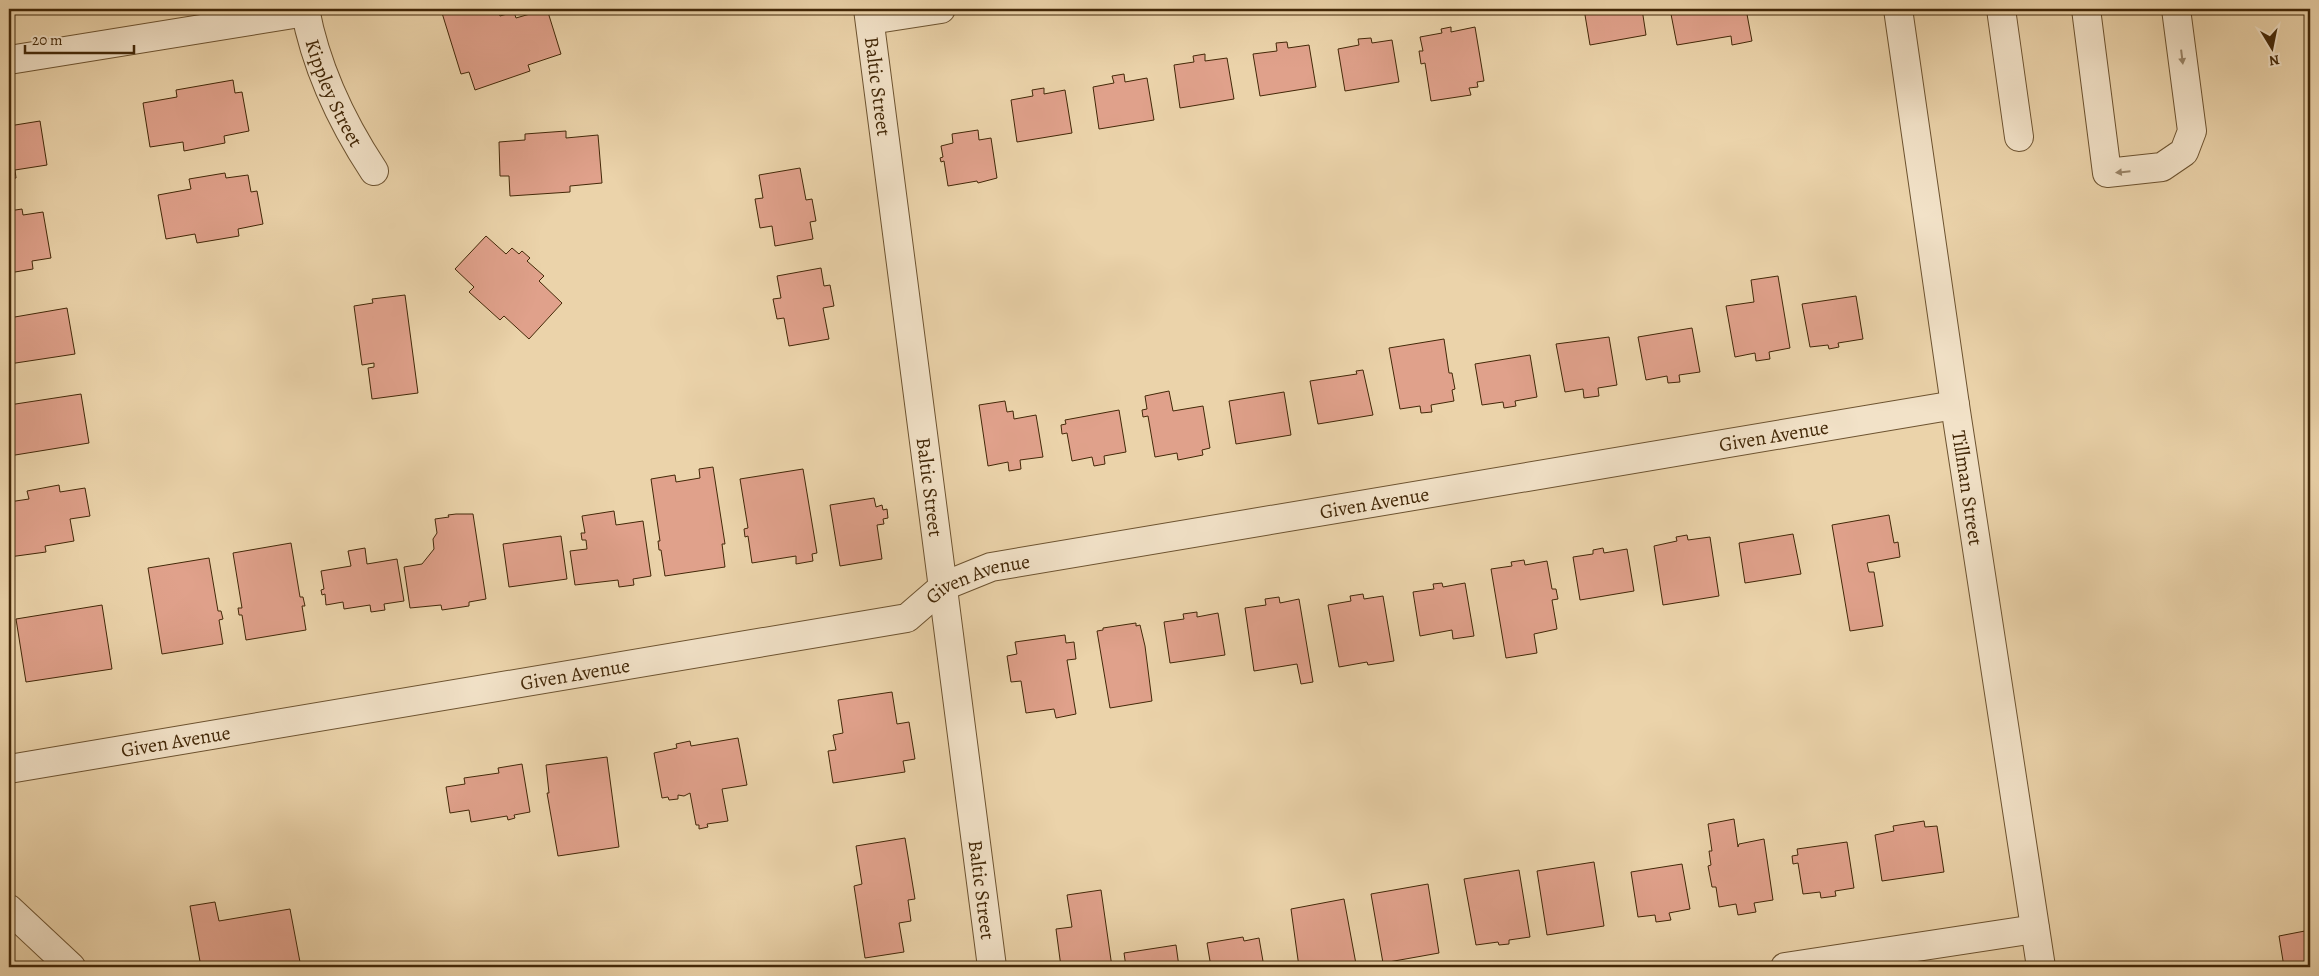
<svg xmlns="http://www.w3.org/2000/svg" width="2319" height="976" font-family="Alegreya,serif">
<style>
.building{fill:#e0a18b;stroke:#432808}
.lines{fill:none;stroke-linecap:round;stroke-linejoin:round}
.minor-casing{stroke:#6d5330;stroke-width:30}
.minor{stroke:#f2e2c8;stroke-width:28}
.oneway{fill:#9a8568}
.labels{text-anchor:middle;stroke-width:5;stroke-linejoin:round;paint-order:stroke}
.street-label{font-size:20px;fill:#432808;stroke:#f2e2c8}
</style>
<rect width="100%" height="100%" fill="#ebd3aa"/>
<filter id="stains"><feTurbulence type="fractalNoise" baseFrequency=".004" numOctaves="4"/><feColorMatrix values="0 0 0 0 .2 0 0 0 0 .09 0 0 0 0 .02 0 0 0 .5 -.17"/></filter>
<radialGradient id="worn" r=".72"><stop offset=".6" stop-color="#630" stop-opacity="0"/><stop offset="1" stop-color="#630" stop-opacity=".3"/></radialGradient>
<path class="building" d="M456,9H497L500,16L514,12L516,18L547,9L561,54L528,65L530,71L475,90L469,72L461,74L442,13Z
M1584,9H1642L1646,35L1590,45Z
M1670,9H1746L1752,41L1732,45L1731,36L1677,45Z
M1451,27V32L1475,27L1484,81L1477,82L1478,87L1469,88L1471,95L1431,101L1425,63L1421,64L1419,51H1423L1420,37L1442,33L1441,29Z
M1371,38L1372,43L1392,40L1399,82L1345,91L1338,49L1359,45L1358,39Z
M1287,42L1288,48L1309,45L1316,87L1260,96L1253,54L1277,51L1276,43Z
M1205,54V61L1227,58L1234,99L1180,108L1174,65L1194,62L1193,56Z
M1124,74L1125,82L1147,78L1154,120L1099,129L1093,87L1114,83L1112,76Z
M233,80L235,93L242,92L249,131L224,136L225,143L184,151L183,142L150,147L143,103L177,97L176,90Z
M1044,88V94L1065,90L1072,133L1017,142L1011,100L1033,96L1032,90Z
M40,121L47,165L15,170L16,178L9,179V126Z
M978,130L979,140L991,138L997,178L978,183L977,181L948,186L944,161L941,162L940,158L943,157L941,146L953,143L952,134Z
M566,131V138L598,135L602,183L570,186V192L510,196L509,176H500L499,142L525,140V134Z
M800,168L806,200L812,199L816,221L810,222L813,239L775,246L772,226L760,228L755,199L763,198L759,175Z
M225,173L226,178L248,175L251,192L257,191L263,224L238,229L239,236L197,243L195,234L166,239L158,195L191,189L189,179Z
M22,209L23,215L43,212L51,258L32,261L33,269L9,273V211Z
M486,236L506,254L512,248L519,254L522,251L530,258L527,261L544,276L539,281L562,303L529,339L504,316L500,320L469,292L474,287L455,269Z
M821,268L824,286L830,285L834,306L823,308L829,339L789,346L784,318L777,319L773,299L781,298L777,276Z
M1778,276L1790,348L1769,352L1770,359L1756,361L1755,353L1735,357L1726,306L1754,302L1751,280Z
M405,295L418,393L372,399L368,368L374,367V363L362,365L354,306L373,303L372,299Z
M1856,296L1863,339L1838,343L1839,347L1829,349L1828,345L1810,347L1802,304Z
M67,308L75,354L9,364V318Z
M1692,328L1700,372L1679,375L1680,382L1668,383L1667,376L1646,380L1638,337Z
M1609,337L1617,385L1598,388L1599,396L1584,398L1583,389L1565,392L1556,344Z
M1444,339L1449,373H1452L1455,389L1452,390L1454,401L1431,405L1432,412L1421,413L1420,406L1400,409L1389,348Z
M1530,355L1537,397L1515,401L1516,406L1504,408L1503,402L1482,405L1475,364Z
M1363,370L1373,415L1318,424L1310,381L1357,374L1356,371Z
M1169,391L1173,411L1203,406L1210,448L1202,450L1203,455L1178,460L1177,453L1155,457L1148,416L1143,417L1142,410L1147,409L1145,396Z
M1284,392L1291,435L1236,444L1229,401Z
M81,394L89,443L9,456V405Z
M1005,401L1007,412L1013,411L1014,419L1036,415L1043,457L1020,460L1021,469L1009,471L1008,462L988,466L979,405Z
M1119,410L1126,452L1104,456L1105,464L1094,466L1092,457L1072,461L1067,433L1062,434L1061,425L1066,424L1065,420Z
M713,467L725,544H722L725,567L665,576L661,550H659L658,541H660L651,479L675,475L676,482L700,478L699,469Z
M803,469L817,553L812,554L813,561L796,564V556L752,563L748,536L745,537L744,529L748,528L740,479Z
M59,485L60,492L85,488L90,516L70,519L74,541L45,546L46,552L9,557V502L29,499L27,491Z
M874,498L876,507L882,505L883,510L887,509L888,518L883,519L884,524L877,525L882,559L840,566L830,505Z
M614,511L616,525L643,521L651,576L633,579L634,585L619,587L618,580L575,585L570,551L587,549L586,540H582L581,533H585L582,516Z
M456,514H473L486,599L469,602V606L442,610L441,605L410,608L404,567L422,564L434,549L433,539L437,533L435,519L449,517L448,515Z
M1889,515L1894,543L1898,542L1900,557L1867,563L1869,572H1874L1883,626L1850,631L1832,525Z
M1793,534L1801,574L1745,583L1739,543Z
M1687,535L1688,540L1710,537L1719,596L1663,605L1654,546L1677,541L1676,537Z
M561,536L567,579L509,587L503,544Z
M291,543L300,597H303L305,606H302L306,630L246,640L242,615H239L238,608H242L233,553Z
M365,548L367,564L397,559L404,601L384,604L385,610L371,612L370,605L344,609L343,602L326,605L325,594L322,595L321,590L324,589L321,571L351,566L348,551Z
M1603,548L1604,553L1627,549L1634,591L1580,600L1573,557L1593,554V550Z
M209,558L218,611H221L223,619L219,620L223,644L162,654L148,568Z
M1524,560L1525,565L1547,561L1552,589H1556L1558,599L1552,600L1557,629L1534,634L1537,653L1506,658L1491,569L1512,566L1511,562Z
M1442,583L1443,587L1465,583L1474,636L1453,639L1452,630L1420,636L1413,592L1434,589L1433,584Z
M1363,594L1364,599L1383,596L1394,661L1368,665L1367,662L1339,667L1328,605L1351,601L1350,596Z
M1279,597L1280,603L1299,599L1313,682L1301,684L1297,664L1254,671L1245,608L1266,605L1265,599Z
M102,605L112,669L26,682L16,619Z
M1197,612V617L1218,613L1225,655L1170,663L1164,622L1184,619L1183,614Z
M1136,623V626L1140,625L1145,646L1152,701L1110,708L1097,631L1103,630V628Z
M1065,635L1066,643L1074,642L1076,659L1067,660L1076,714L1056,718L1054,709L1026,713L1021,681L1011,682L1007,656L1017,654L1015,642Z
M892,692L897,724L909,722L915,759L903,761L905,772L833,783L828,751L836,750L833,735L843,733L838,700Z
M738,738L747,785L722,789L728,821L707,824L708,827L699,829V825H696L690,793L684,796L678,795V799L669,800L668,797L662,798L654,753L677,748L676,744L690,741L691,746Z
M607,757L619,847L558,856L547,793H549L546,765Z
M522,764L530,812L514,815L515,818L508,820L507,816L471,822L469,810L450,813L446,787L465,784L464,778L499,773L498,768Z
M1734,819L1738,847L1739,844L1764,839L1773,900L1754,903L1756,912L1738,915L1736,904L1719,907L1716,887H1712L1708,866L1711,865L1709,851H1712L1708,824Z
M1924,821L1925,827L1937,826L1944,872L1882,881L1875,835L1894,831L1893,826Z
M905,838L915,899L908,900L911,921L899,923L904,952L865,958L854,886L862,884L856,846Z
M1847,842L1854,888L1835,891L1836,896L1821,898L1820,892L1803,894L1798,863L1793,864L1792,856L1798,855L1797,849Z
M1594,862L1604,926L1547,935L1537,871Z
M1682,864L1690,909L1669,913L1671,920L1656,922L1655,915L1638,917L1631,872Z
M1519,870L1530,937L1509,940V944L1499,945L1498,942L1476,945L1464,879Z
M1428,884L1439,953L1383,963L1371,894Z
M1101,890L1112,967H1061L1056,929L1072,927L1067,895Z
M1344,899L1356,964L1341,967H1299L1291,909Z
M215,902L219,921L290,909L300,962L269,967H201L190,906Z
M2310,930V967H2284L2279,936Z
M1243,937L1244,941L1259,938L1264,967H1211L1207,943Z
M1176,945L1179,967H1126L1124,953Z"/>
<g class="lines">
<defs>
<g id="minor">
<path id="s1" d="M305,9C316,68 341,121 374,171"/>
<path id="s2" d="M868,9L992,967"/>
<path id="s3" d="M1898,9L1955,405L2041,967"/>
<path d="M2001,9L2019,137"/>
<path d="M2086,9L2107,173L2162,167L2184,152L2192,131L2176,9"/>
<path d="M870,20L941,9"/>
<path d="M9,60L306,12"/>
<path id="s4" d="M9,769L907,618L944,586L991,567L1955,405"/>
<path d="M9,909L71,967"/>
<path d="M1785,967L2035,929"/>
</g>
</defs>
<use href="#minor" class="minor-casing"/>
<use href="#minor" class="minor"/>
</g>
<defs><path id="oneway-solid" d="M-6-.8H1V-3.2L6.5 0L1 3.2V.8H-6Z" transform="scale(1.25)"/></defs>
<g class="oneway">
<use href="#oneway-solid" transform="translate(2182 57) rotate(83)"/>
<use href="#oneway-solid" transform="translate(2123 172) rotate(174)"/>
</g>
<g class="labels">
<g class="street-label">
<text dy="7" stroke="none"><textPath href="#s2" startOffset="78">Baltic Street</textPath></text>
<text dy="7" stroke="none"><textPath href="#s1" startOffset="89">Kippley Street</textPath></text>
<text dy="7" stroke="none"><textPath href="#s4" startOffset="1804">Given Avenue</textPath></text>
<text dy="7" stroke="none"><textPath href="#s2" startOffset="482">Baltic Street</textPath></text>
<text dy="7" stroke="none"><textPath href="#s3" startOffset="484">Tillman Street</textPath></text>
<text dy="7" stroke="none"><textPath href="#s4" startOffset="1399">Given Avenue</textPath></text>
<text dy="7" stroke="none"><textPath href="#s4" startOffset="994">Given Avenue</textPath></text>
<text dy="7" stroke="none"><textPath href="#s4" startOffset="574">Given Avenue</textPath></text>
<text dy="7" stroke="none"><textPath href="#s4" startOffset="169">Given Avenue</textPath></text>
<text dy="7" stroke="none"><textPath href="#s2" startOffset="888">Baltic Street</textPath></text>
</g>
</g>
<rect width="2319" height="976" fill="none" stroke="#ebd3aa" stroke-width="30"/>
<rect x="10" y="10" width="2299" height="956" fill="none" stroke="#432808" stroke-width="2.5"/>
<rect x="15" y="15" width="2289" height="946" fill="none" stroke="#432808"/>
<g transform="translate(2272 48) rotate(170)" stroke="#f2e2c8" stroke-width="4" paint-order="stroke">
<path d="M0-4L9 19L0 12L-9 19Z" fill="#432808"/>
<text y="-8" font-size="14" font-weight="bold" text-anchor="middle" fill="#432808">N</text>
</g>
<path d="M25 45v8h109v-8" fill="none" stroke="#432808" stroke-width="2.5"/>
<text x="32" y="45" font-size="15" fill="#432808" stroke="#f2e2c8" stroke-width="4" paint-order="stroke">20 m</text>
<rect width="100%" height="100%" filter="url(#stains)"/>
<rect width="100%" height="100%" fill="url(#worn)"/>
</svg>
